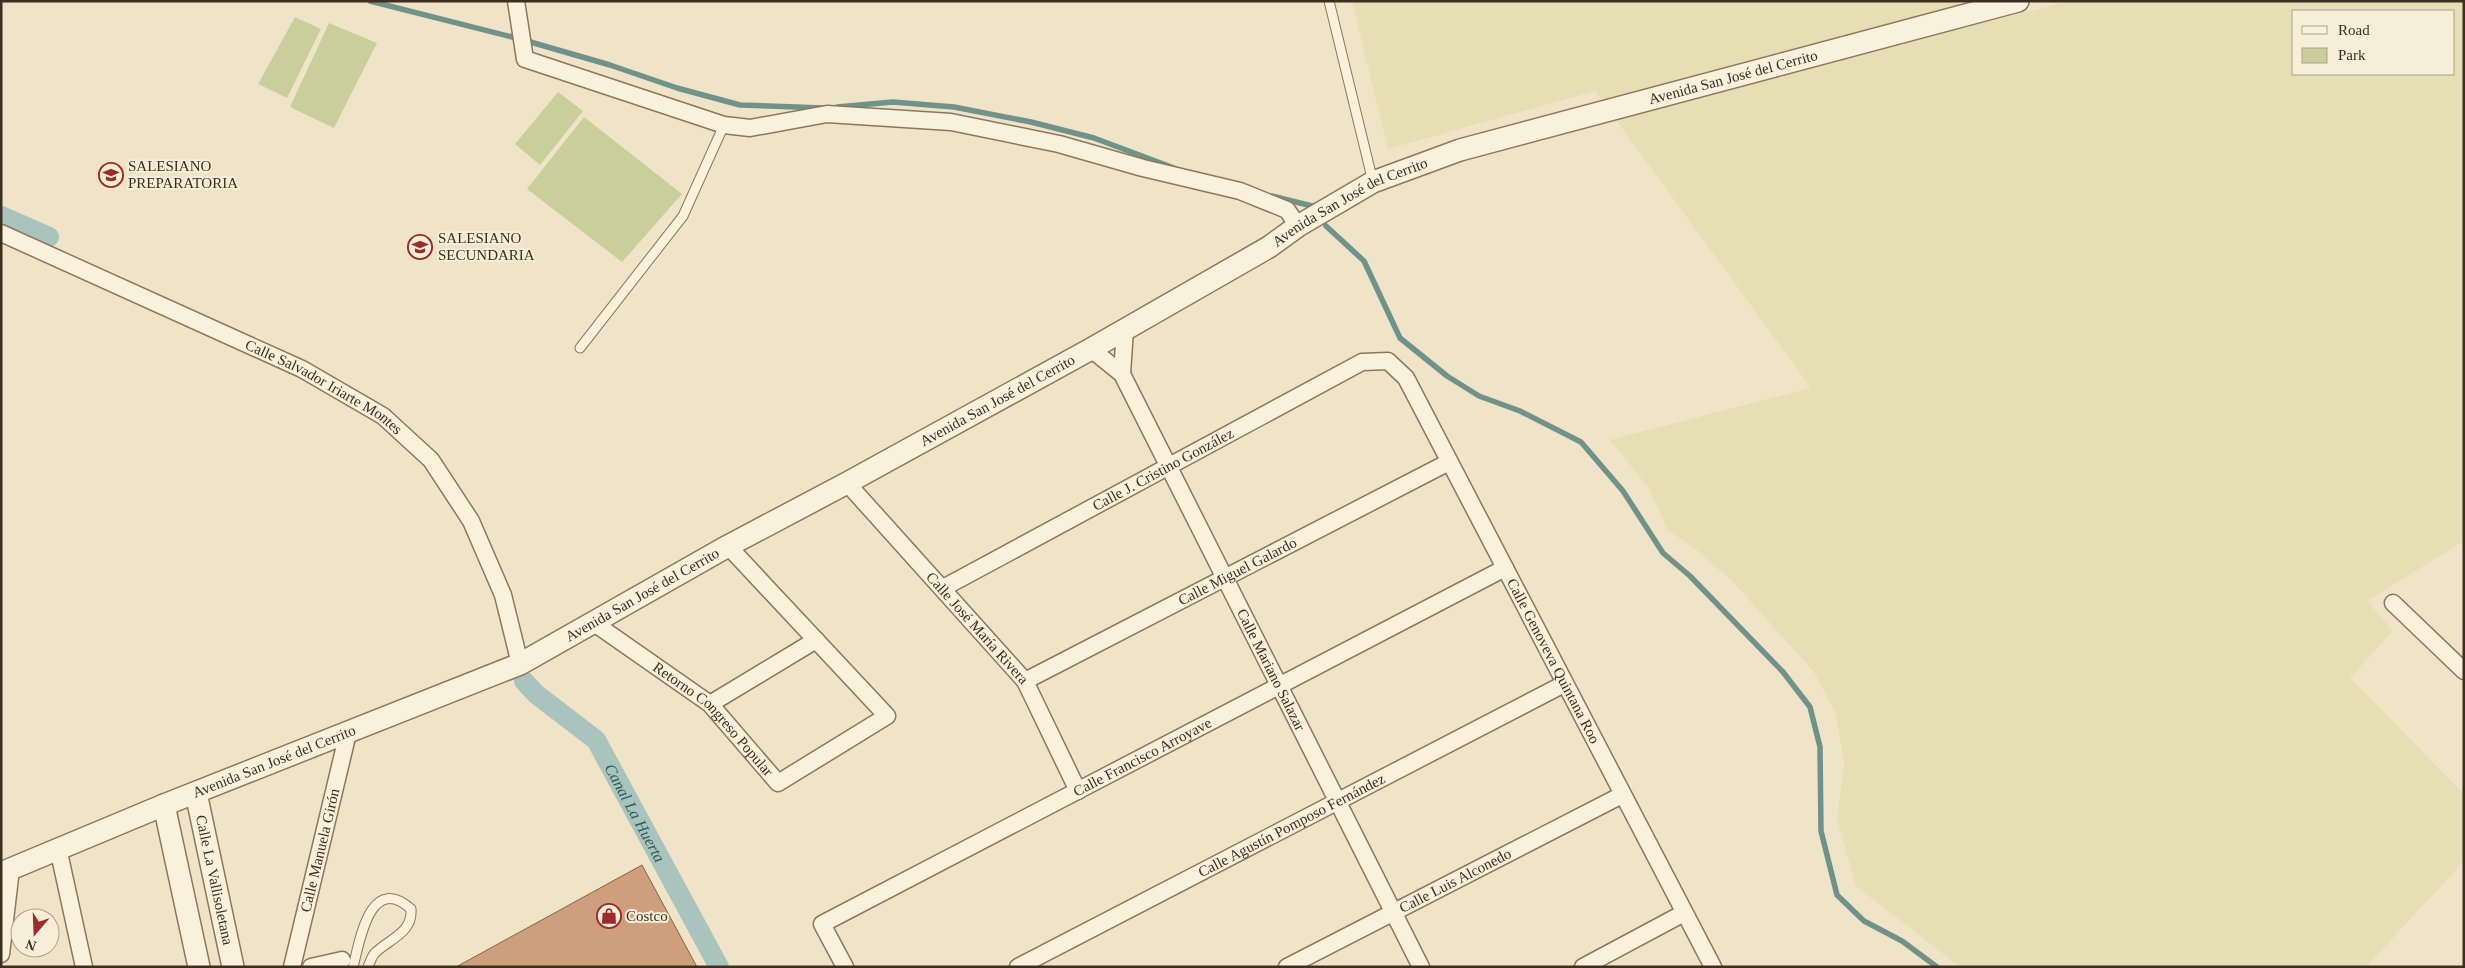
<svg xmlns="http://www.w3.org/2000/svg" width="2465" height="968" font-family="'Times New Roman',serif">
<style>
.farmland{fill:#e6deb5;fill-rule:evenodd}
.green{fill:#c9cf9b}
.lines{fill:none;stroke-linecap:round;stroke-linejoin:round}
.stream{stroke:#6f938a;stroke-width:5.5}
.canal{stroke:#a9c4bc;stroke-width:20}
.building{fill:#cf9f7d;stroke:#8d5f41}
.service-casing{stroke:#8d765c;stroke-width:11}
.minor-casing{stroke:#8d765c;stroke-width:19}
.tertiary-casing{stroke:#8d765c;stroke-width:24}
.service{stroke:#faf1dc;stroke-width:9}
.minor{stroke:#faf1dc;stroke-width:16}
.tertiary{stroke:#faf1dc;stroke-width:21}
.labels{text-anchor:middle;stroke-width:4;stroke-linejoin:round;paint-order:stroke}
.street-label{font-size:15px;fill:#3d2e20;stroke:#f7eed8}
.poi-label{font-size:15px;fill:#3d2e20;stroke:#f7eed8;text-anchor:start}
.water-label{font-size:16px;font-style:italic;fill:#2f5d5a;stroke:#f7eed8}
</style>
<rect width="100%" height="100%" fill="#f0e4c8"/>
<path class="farmland" d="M1352,1H1957L1966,27L2070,1H2464V541L2367,601L2393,631L2350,678L2464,794V861L2366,967H1960L1856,886L1837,819L1844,763L1836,714L1814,672L1734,583L1698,551L1668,530L1649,488L1610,440L1811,388L1595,91L1388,149ZM2294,11H2454V74H2294Z"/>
<path class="green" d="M295,17L321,29L287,98L258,84Z
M329,23L377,43L334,128L290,107Z
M558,92L583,111L540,165L515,144Z
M584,117L682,194L622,262L527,189Z"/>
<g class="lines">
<path class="stream" d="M370,1L520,39L610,65L677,88L740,105L823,108
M837,107L893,102L954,107L1031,122L1094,138L1174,168
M1272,196L1312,206
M1326,226L1364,261L1400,338L1447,376L1479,396L1520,411L1581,442L1623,491L1663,553L1690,576L1783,672L1810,707L1820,747L1821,831L1837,895L1864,921L1902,941L1937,967"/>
<g class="canal">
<path d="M1,216L49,237"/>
<path id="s1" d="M524,681L536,694L596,740L719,967"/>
</g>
</g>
<path class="building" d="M642,865L697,967H456Z"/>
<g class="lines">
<defs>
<path id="service" d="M1329,1L1373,182
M580,348L683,216L724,125
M353,967C360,940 370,873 411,909C413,933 389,939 375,953C372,956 370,962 368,967"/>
<g id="minor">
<path d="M516,1L525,59L724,125L750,128L827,114L951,122L1059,144L1143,168L1240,191L1287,210L1298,226"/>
<path id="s2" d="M1,233L302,369L383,416L431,460L471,521L503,595L520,664"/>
<path id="s3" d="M1091,349L1122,374L1421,967"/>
<path d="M1122,374L1125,329"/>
<path id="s4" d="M847,483L1025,681L1078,791"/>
<path id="s5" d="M943,588L1362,362L1388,361L1406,378L1713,967"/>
<path d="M2393,603L2464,671"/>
<path id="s6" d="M594,623L710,704L778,783L887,716L728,546"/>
<path id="s7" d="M1025,681L1449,462"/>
<path d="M710,704L816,640"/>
<path d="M58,848L84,967"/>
<path d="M1,954L11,869"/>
<path id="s8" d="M292,967L348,733"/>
<path d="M311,967L342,960"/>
<path id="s9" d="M845,967L822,924L1505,568"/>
<path id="s10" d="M1018,967L1564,684"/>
<path id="s11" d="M1287,967L1622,795"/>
<path d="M1583,967L1684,913"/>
</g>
<g id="tertiary">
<path id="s12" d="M196,793L233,967"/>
<path d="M164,805L199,967"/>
<path id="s13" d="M1,873L164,805L520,664L728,546L847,483L1091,349L1269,247L1298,226L1373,182L1460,150L2018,1"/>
</g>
</defs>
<use href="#service" class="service-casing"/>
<use href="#minor" class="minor-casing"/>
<use href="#tertiary" class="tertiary-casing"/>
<use href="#service" class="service"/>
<use href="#minor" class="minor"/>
<use href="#tertiary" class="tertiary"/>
</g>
<defs>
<symbol id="school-ring" viewBox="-11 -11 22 22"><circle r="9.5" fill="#f7eed8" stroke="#9e2a2b" stroke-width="1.5"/><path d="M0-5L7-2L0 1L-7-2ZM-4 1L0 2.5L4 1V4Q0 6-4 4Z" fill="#9e2a2b"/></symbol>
<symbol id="shop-ring" viewBox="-11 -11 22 22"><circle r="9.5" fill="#f7eed8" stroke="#9e2a2b" stroke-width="1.5"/><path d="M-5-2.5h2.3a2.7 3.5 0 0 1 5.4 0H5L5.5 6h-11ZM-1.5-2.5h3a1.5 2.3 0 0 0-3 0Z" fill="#9e2a2b"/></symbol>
</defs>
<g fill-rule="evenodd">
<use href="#school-ring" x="97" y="161" width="28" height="28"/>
<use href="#school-ring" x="406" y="233" width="28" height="28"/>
<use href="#shop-ring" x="595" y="902" width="28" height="28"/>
</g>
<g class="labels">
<g class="street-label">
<text dy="5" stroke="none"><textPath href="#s13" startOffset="1915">Avenida San José del Cerrito</textPath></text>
<text dy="5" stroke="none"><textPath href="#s13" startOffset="1510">Avenida San José del Cerrito</textPath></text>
<text dy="5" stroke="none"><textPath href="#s2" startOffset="358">Calle Salvador Iriarte Montes</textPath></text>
<text dy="5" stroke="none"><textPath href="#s13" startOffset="1105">Avenida San José del Cerrito</textPath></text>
<text dy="5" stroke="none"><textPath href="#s5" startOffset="250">Calle J. Cristino González</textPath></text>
<text dy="5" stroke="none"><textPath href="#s7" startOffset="239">Calle Miguel Galardo</textPath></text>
<text dy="5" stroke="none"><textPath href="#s13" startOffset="700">Avenida San José del Cerrito</textPath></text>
<text dy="5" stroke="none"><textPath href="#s4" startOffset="195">Calle José María Rivera</textPath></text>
<text dy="5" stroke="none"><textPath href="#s5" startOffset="846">Calle Genoveva Quintana Roo</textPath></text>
<text dy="5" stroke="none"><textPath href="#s3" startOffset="371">Calle Mariano Salazar</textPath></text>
<text dy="5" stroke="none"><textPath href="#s6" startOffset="154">Retorno Congreso Popular</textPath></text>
<text dy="5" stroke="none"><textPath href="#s9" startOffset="410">Calle Francisco Arroyave</textPath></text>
<text dy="5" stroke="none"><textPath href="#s13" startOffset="295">Avenida San José del Cerrito</textPath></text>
<text dy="5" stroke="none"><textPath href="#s10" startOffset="308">Calle Agustín Pomposo Fernández</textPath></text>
<text dy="5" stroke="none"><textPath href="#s8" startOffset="120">Calle Manuela Girón</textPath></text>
<text dy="5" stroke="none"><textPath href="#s12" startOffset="89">Calle La Vallisoletana</textPath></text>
<text dy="5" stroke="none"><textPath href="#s11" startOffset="189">Calle Luis Alconedo</textPath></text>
</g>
<g class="poi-label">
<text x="128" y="171">SALESIANO<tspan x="128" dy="17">PREPARATORIA</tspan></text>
<text x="438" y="243">SALESIANO<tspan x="438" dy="17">SECUNDARIA</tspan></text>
<text x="626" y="921">Costco</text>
</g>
<g class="water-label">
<text dy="6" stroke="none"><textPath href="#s1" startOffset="176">Canal La Huerta</textPath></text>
</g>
</g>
<rect width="2465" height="968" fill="none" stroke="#3d2e20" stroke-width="5"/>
<rect x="2292" y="10" width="162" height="65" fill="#f7eed8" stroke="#ada18e"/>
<rect x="2302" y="26" width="25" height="8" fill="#faf1dc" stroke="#ada18e"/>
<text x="2338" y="35" font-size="15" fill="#3d2e20">Road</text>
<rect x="2302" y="48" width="25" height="15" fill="#c9cf9b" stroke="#ada18e"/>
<text x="2338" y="60" font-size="15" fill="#3d2e20">Park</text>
<g transform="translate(35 933) rotate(199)"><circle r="24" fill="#f7eed8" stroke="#ada18e"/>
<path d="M0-4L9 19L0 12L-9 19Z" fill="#9e2a2b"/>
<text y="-8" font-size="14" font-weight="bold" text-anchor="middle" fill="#3d2e20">N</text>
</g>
</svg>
